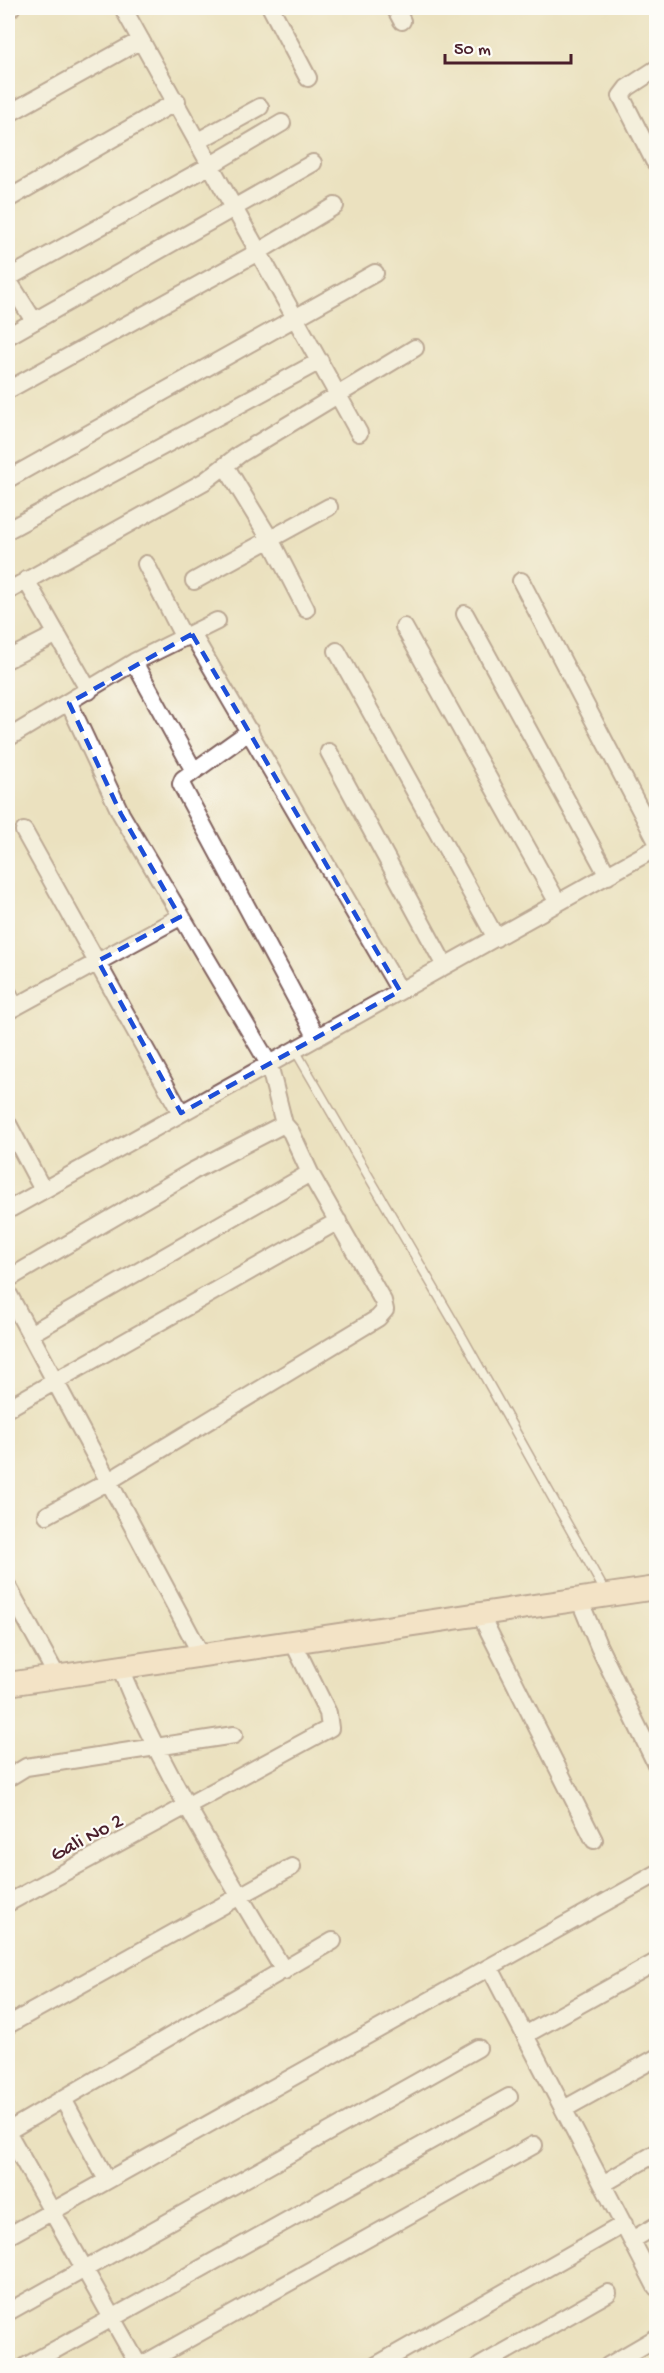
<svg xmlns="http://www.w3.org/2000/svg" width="664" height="2373" font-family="'Gochi Hand',sans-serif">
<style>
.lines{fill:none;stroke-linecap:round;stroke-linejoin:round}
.lane-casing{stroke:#82635f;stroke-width:11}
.street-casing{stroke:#82635f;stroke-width:20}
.secondary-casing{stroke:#82635f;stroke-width:26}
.lane{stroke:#fff;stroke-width:8}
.street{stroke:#fff;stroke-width:16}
.secondary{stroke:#fce5cf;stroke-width:22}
.marked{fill:none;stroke:#1d4ed8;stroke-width:4.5;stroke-dasharray:12 8;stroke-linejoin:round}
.labels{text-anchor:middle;stroke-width:4.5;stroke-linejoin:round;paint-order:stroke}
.street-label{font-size:21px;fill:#4a1f2b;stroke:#fdfcf7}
</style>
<rect width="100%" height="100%" fill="#fdfcf7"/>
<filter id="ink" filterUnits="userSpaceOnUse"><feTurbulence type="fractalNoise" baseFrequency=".0167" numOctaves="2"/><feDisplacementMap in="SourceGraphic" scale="12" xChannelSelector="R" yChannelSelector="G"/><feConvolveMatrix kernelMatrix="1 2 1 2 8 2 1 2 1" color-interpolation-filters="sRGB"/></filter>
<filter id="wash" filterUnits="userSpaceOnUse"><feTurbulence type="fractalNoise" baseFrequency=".008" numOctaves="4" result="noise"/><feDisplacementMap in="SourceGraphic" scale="24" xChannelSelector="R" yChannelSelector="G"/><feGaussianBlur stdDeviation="1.35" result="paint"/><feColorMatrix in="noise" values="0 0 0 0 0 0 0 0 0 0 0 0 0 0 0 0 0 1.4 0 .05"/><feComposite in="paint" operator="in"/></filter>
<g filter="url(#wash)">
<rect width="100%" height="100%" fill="#ebe1bf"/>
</g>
<g filter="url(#ink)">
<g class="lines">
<defs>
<path id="lane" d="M295,1050L463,1338L607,1595"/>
<path id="street" d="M123,8L359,433
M271,8L308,78
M395,8L402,21
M8,9L11,8
M8,114L141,40
M198,141L260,107
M654,161L621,96L627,88L656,69
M8,199L177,101
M8,278L211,165L282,123
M8,280L34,321
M8,336L313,163
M8,390L258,252L335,206
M226,467L270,539L306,609
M8,479L375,273
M8,530L320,361
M146,564L184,638
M26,580L89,691
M194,581L329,507
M521,581L656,840
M8,591L205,481L240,454L415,348
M465,614L608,876
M404,627L558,903
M192,634L400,991
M337,651L496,938
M8,659L57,634
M134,662L194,771
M250,731L183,779L181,784L317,1038
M8,738L134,662L217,621
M329,752L445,966
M24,831L181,1113
M8,993L15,1007
M8,1011L180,917
M8,1124L43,1190
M8,1210L656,848
M8,1279L193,1171L284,1124
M8,1293L202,1656
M30,1334L310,1173
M8,1408L338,1221
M47,1515L109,1481L378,1318L385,1310L383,1301L310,1173L291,1132L284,1124L269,1064L121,814L69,703
M8,1587L58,1678
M579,1599L599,1647L656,1764
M480,1614L594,1840
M120,1668C164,1777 225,1870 284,1971
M8,1778L26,1767L234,1735
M8,1903L330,1728L328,1713L293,1642
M490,1968L656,2287
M8,2025L292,1867
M525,2035L656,1962
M63,2099L107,2180
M564,2109L656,2058
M8,2131L333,1941
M8,2133L139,2366
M603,2184L656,2153
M8,2236L656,1874
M632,2240L656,2226
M8,2312L478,2048
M26,2366L509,2097
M140,2366L534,2145
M375,2366L624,2224
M480,2366L608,2293
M608,2366L656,2338"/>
<path id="secondary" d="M8,1684L656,1588"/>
</defs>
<use href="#lane" class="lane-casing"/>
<use href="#street" class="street-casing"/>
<use href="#secondary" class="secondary-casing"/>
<use href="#lane" class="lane"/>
<use href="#street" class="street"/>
<use href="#secondary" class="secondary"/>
</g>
</g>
<path d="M0 0H664V2373H0ZM192,634L400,991L181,1113L98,961L180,917L121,814L69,703Z" fill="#ebe1bf" fill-opacity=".55" fill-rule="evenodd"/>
<path class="marked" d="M192,634L400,991L181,1113L98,961L180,917L121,814L69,703Z"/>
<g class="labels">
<g class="street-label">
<text transform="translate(86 1836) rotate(-28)" y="7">Gali No 2</text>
</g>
</g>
<rect width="664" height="2373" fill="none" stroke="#fdfcf7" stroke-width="30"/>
<path d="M445 54v9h126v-9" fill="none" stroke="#4a1f2b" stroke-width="3"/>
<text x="454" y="54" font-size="18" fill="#4a1f2b" stroke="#fdfcf7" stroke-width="4.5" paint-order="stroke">50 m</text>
</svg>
